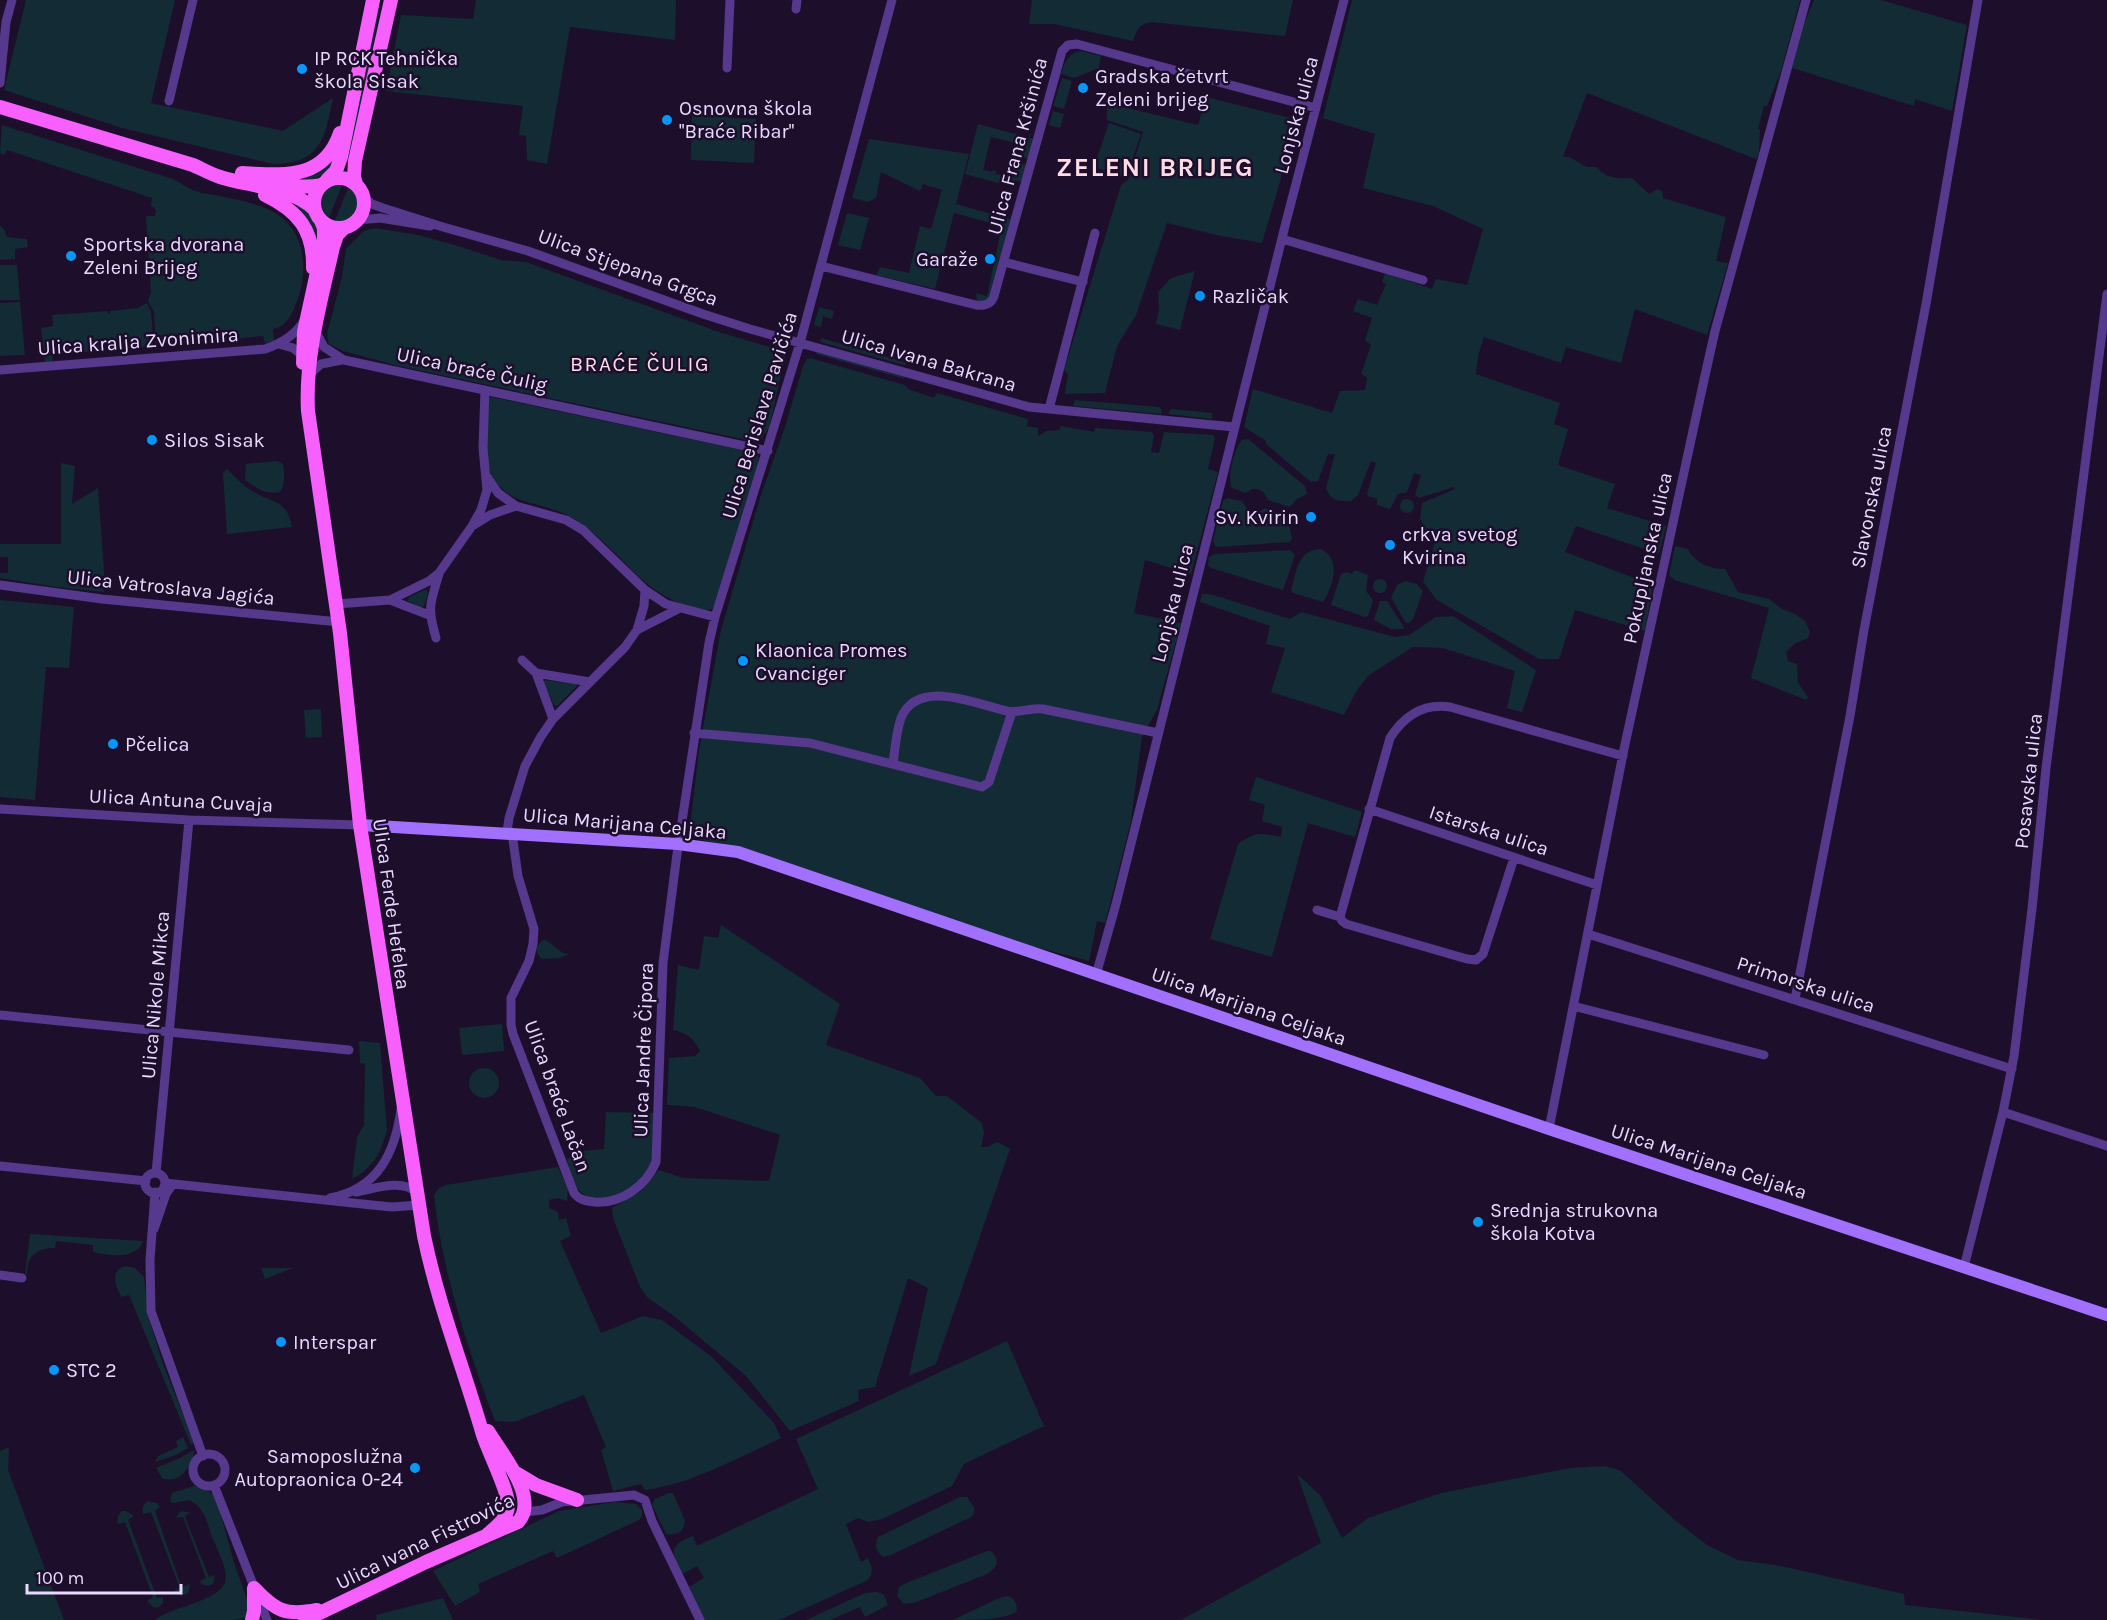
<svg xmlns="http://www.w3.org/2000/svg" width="2107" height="1620" font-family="Karla,sans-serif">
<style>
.green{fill:#122b35}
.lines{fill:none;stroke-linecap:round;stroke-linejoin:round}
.street{stroke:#56388c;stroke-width:9}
.secondary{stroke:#a270ff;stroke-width:12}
.primary{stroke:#f760ff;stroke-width:14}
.poi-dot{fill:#0596ff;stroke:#1d0f2b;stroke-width:2}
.labels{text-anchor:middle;stroke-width:5;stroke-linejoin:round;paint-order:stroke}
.poi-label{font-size:20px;fill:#ead9ff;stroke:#1d0f2b;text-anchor:start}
.street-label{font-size:20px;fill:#ead9ff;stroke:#1d0f2b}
.neighbourhood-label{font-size:21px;letter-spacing:1.5px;fill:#ffdbe6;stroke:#1d0f2b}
.district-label{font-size:26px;font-weight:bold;letter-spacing:1.5px;fill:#ffdbe6;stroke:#1d0f2b}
</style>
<rect width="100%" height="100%" fill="#1d0f2b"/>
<path class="green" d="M26,0H175L151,103L283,131L333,98C325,138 321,164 273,164L122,128L4,90Z
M378,0H381L353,154L346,152Z
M476,0H676L675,40L570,27L547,164L527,160L526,136L519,135L523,106L386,91L401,15L473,19Z
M1032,0H1293L1285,36L1152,22C1139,24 1137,29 1133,41L1054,24H1029Z
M1352,0H1800L1781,71L1767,106H1764L1758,129L1760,130L1759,153L1756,159L1587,93L1563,157H1569L1587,167H1596C1605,178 1618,179 1632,178L1649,194C1654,192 1656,187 1662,191L1663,198L1726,217L1716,261L1728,263L1707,335L1635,309L1621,363L1566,347L1561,363L1484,337L1478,356L1476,374L1560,403L1554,424L1568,429L1558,465L1615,484L1607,508L1666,526L1659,554L1576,526L1565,552L1653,585L1645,631L1575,610L1559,659H1539L1437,600L1423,582L1437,535H1441L1443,528L1431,531L1425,528L1420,519L1422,503L1455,489L1454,487L1419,498L1415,495L1421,475L1414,473L1407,492L1398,494L1390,509L1377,505V499L1368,496L1367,494L1376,463L1371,461L1358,495L1351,501C1339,502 1330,500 1326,488L1335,454H1328L1318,481L1311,482L1266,444V441L1244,427L1253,389L1332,413L1340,391L1365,390L1367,378L1361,374L1371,345L1365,340L1372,318L1353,311L1358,299L1377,305L1386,284L1382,282L1385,273L1432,289L1436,279L1467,285L1483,229L1433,206L1363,188L1375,134L1323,118Z
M1814,0H1881L1967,25L1952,111L1915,99L1914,106L1792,68L1804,24Z
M1081,51L1101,56L1099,68L1074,78L1061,74C1064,63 1068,53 1081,51Z
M1062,78L1072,81L1064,109L1053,106Z
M1206,97L1298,120L1262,243L1221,236L1167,223L1136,315L1117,346L1105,393L1065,394L1068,374L1064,370L1121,185L1128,180L1143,132L1107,120V103L1198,125Z
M1053,111L1064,114L1060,128L1049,125Z
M692,115L756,119L754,163L691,160Z
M1109,123L1141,134L1126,178L1094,167Z
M978,124L1034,139L1029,159L1013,154L1016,143L991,137L983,170L992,172L993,170L996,171V174L1006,176L1010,160L1028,165L1023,182L1015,180L1013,187L965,174Z
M2,125L173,179C179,182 186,187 193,190C199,193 208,194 215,195C250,203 288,206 300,245C305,262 304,279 299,295C294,310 289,326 273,329L274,341L265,343L263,336L156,346L154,312L148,301L151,292L146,216H155L156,210L151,205L152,198L7,150L4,155L0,153Z
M869,139L969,154L956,204L1013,220L995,289L988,301H977L976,293L987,296L1002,226L954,213L935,289L876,275L880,267L909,273L920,226L931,229L942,190L923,184L920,191L881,172L876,198L868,202L852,198Z
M328,161L335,163C325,174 318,179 303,182L305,176Z
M333,183H343L328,220C315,208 317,191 333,183Z
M349,186C365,201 356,224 334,223Z
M298,202L309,212L320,237L314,235L296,208Z
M847,213L869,218L860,250L838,245Z
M0,225L6,232L5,233L7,237L27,239L28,247L15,249V259L0,260Z
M375,228L418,235L458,246L501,260L526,262L719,332L786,352L769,428L761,438L747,440L399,366L343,351L329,344L327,334L342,277L346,249L364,231Z
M0,265H17L20,300H0Z
M1195,271L1180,330L1156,324L1159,309L1158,292L1171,278Z
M20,302L25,355L0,356V303Z
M147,303L151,312L154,346L53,355L52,362L45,363L41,328L53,326L52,315L108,311V314H110V311L138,308Z
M819,307L834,311L832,319L823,316L821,327L814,325Z
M821,338L908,363L904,365L820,342Z
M817,352L904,377L905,379L816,354Z
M810,358L905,385L908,389L934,398L937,393L1028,419L1027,426L1038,428V436L1046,431L1059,430L1061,426L1094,432L1095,428H1097L1151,432L1154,435L1151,452L1159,453L1164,432L1213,435L1215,438L1208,469L1218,472L1191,574L1145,560L1134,613L1181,623L1157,710L1142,736L1131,821L1105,923L1097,921L1089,961L1020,943L756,852L689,837L699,750L721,630L760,498L785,427L803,366L807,359Z
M491,397L755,453L758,457V467L713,608C706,612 699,609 691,607C647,594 630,565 598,537C586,526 570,515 555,510C528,501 510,503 492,477C483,463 488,416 489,399Z
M1075,400L1159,407L1162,410L1161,414L1073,406Z
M1171,409L1212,413V419L1168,414Z
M1248,439L1305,486L1307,494L1297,499L1290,507L1268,500C1265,492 1260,488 1252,489L1246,493L1232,488C1227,477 1234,449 1242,440Z
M277,461L283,464C284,473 286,484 280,492C266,495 256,488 245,480L246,464Z
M61,463L75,466L72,504L98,488L105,585L104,592L56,587L0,578V573H8V557H0V544H61Z
M227,469C235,477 242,485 252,491C272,503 287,499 292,527L227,534L223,473Z
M1227,498L1242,501L1249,511H1260L1265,508L1287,516L1292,539L1289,542L1218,547L1215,546L1213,540L1223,501Z
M1400 506a7 7 0 1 1 14 0a7 7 0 1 1-14 0Z
M1675,546L1688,549C1695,563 1709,569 1725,569L1738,592L1769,599L1782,609L1795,614L1805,621L1810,632L1808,638L1794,644L1786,652L1788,661L1797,664L1798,683L1808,697L1806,700L1751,678L1769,608L1674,580L1669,575Z
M1321,549C1342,560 1333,586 1323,602L1293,593L1291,590C1297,571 1297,550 1321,549Z
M1290,550L1295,555L1283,590L1211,568L1208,565L1209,557L1214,554Z
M1355,570L1368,575L1366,591L1373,600L1368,616L1365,617L1331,605L1341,574L1347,572L1352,574Z
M1373 586a7 7 0 1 1 14 0a7 7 0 1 1-14 0Z
M1405,581L1417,584L1423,591L1413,619L1409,623H1406L1391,598L1397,585Z
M424,590H426L428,593L424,606L421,607L408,601L409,597Z
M1202,594H1210L1290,619L1301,612L1395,637L1409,635L1436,617L1453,616L1536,670L1522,712L1507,708L1515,671L1443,648L1413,647L1369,675L1357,690L1344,715L1271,692L1285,648L1266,644L1270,626L1200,602Z
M0,600L74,607L69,668L46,667L35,800L0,797Z
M1380,601H1387L1404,627L1403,629H1391L1374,620Z
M544,680L575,684L577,686L557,706L554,705L544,684Z
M321,709L322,737L306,738L304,710Z
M1256,777L1362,812L1355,837L1308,823L1272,957L1210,939L1238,844C1256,831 1261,833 1281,837L1282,827L1262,821L1265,805L1249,800Z
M721,925L840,1004L826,1045L920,1078L936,1096H947L982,1123L984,1133L981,1147H987L998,1142L1010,1149L936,1364L909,1376L928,1288L908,1278L875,1387L858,1390L859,1401L790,1431L746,1376L675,1317L647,1297L640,1287L613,1218L612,1208L641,1191L659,1170L683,1178L769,1181L780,1135L695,1107L667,1105L669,1058L695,1056L700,1051C694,1038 686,1033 673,1030L678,965L699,970L704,936L718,938Z
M543,940H546L563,953L569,954L560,958L542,959C534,953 535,946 543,940Z
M502,1024L504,1051L462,1055L459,1028Z
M359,1041L380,1043L387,1131L380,1151L374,1161L362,1173L352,1179L357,1137L364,1125L365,1064L360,1063Z
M469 1083a15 15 0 1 1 30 0a15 15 0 1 1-30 0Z
M606,1112L656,1113C655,1129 656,1149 651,1165C644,1187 602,1209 582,1193C572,1186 570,1171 567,1159L581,1151L604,1149Z
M558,1167L568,1189L567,1201L558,1198L549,1200V1208L558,1212L559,1220L566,1218L571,1236L560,1241L601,1333L643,1316L662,1320L712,1357L774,1423L781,1438C740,1457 689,1485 645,1490L641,1484L613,1491L601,1450L606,1447L584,1395L514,1422L495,1421C468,1349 442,1272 434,1195L439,1188L446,1185Z
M30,1234L143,1241C137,1260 109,1256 93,1252V1245L56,1241L55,1248C37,1248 27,1256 27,1274H25Z
M125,1266L135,1268L144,1277L149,1319L163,1364L194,1442L191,1445L129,1295L121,1297C116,1285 109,1272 125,1266Z
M261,1268H293L265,1279Z
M1007,1341L1044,1426L964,1464L952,1486L882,1519L868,1522L858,1518L846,1524L861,1562L868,1558L872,1568L871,1575L868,1580L779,1620H704L689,1587L704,1578L697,1566L680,1575C673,1552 667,1546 693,1536L697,1546L818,1489L796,1439Z
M183,1437L188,1448L176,1455L155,1462L158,1456L178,1447L176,1441Z
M9,1447L8,1470L64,1620H0V1451Z
M194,1450C194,1465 179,1485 162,1478L156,1468L180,1458Z
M1605,1466L1621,1471L1676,1521L1707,1545L1738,1560L1781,1566L1904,1594L1905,1605L2042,1620H1181L1321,1543L1297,1474L1320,1495L1342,1538L1368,1518L1441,1493L1570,1468Z
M194,1486L205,1489L213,1494L219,1508L235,1566L248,1602V1613L246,1619L244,1618L232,1620H155C171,1606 227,1601 226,1576C225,1563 217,1549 212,1537C207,1522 204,1506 189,1500L173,1503L170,1501L172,1493Z
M669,1493H673L685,1521C684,1532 676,1536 666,1534L652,1505L655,1499Z
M960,1497H967L975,1509L973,1515L969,1518L891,1555L884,1557C876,1552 874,1546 878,1537Z
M148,1501L157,1503L160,1507L155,1511L181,1585L183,1587L190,1584L189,1591L186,1594L180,1596L174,1591L179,1588V1586L151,1512L143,1514C141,1509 144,1504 148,1501Z
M615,1502L636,1504L642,1510V1516L639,1520L557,1558L553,1551L478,1584L480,1592L455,1606L433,1571L559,1511Z
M122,1511H126L134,1516L128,1520L157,1598L163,1597V1603L159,1607L154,1608L147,1601L153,1597L125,1522L119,1524L117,1522L118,1516Z
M182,1511L191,1513L185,1515L186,1520L209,1577L215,1575L213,1584L208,1586L201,1584L200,1581L206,1578L183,1517L176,1518L179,1513Z
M987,1551H991C1001,1560 997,1568 987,1574L914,1603L904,1604L897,1596L899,1587L904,1584Z
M877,1592L884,1595L888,1605L865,1617L860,1607L830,1620H806L865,1593Z
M1006,1596C1014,1597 1017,1603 1017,1611C1007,1620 970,1620 953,1620L997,1599Z
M443,1598L453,1620H377L376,1615Z"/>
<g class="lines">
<path class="street" d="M796,9L797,0
M727,68L730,0
M0,83L6,22L12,0
M169,101L193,0
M363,196L372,204L383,208L443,227L528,251L703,314L750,329L1029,407L1234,427
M358,220L380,218L430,226
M1282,239L1423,280
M1004,262L1083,282
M821,266L976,305C984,306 991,305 994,296L1062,51L1068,45L1077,44L1316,108
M316,332L324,347L344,360L768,451
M279,344L293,348L303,356
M0,370L265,349C282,343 296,335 305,319
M310,374L321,364L342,360
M1049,409L1095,233
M487,477L498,493L516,506
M474,525L490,515L516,506L566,520L583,530L645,590L666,604L715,617
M0,585L102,599L339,622
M390,600L429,615
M336,604L390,600L429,581L439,573L472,526L481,510L487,490L483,448L485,390
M637,630L644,606L645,590
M436,638C427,607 430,604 439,574
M522,660L536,673L590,682
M536,673L553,719
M694,733L810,743L982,787L989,782L1012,712
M893,764C895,749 896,732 901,718C918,677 978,705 1007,711C1017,714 1029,707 1043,709L1158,733
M0,809L189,820L360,825
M1369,809L1597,885
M507,832L509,818L525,766L540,738L553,719L625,647L637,630L678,609
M512,833L518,876L534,929L533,944L529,961L511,998V1025L513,1034L574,1193C579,1200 586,1201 595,1202C621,1204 646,1186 656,1162L663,963L677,854L709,643L715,617L800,343L892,0
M1317,910L1340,917L1342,921L1346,924L1467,959L1476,960L1483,954L1514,858
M1340,917L1390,738C1404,716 1423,703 1450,707L1623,756
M1588,934L2012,1069
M1096,975L1116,904L1286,222L1344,0
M1795,999L1850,716L1864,630L1926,304L1978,0
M1573,1006L1764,1055
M0,1015L349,1050
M2003,1112L2107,1146
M1549,1129L1624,749L1704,380L1715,331L1806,0
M0,1166L146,1181
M156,1173L189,820
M145 1183a10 10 0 1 1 20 0a10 10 0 1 1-20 0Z
M165,1183L372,1205L392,1207L419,1205
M155,1192L150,1260L151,1311L203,1456
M356,1192C374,1189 402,1178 417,1193
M330,1198C378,1189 395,1153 401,1109
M154,1229L166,1194L173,1184
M1964,1267L2003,1112L2014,1056L2032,909L2046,768L2107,294
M0,1275L22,1278
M193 1470a16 16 0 1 1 32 0a16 16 0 1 1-32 0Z
M214,1485L267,1620
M525,1512L542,1510L562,1502L634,1495L645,1500L652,1521L700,1620"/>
<path class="secondary" d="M360,825L678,844L738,852L1549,1129L2107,1315"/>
<path class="primary" d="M0,107L193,165C202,169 211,174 220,177C248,186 293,188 314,209
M242,173C283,175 324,181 340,133
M314 203a25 25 0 1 1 50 0a25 25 0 1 1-50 0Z
M272,180C289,185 303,189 321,185
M327,180L336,171L341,157L373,0
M356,184L354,177L355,161L391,0
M265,195C298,211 314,230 313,268
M344,228L337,235L333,247C321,300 305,356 308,411L340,633L360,825L424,1236C438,1304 464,1369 483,1435C488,1451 509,1492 508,1505C508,1518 497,1526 488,1534
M303,363L304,332L324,240V228L321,221
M516,1473L536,1485L577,1500
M254,1588C276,1611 285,1616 317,1610
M252,1620L254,1611V1588
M305,1620L426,1562L518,1522C540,1498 501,1453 488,1431"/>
</g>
<g class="poi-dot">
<circle cx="302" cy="69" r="6"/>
<circle cx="1083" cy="88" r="6"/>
<circle cx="667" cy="120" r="6"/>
<circle cx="71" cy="256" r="6"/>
<circle cx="990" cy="259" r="6"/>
<circle cx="1200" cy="296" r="6"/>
<circle cx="152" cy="440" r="6"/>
<circle cx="1311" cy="517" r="6"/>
<circle cx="1390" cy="545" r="6"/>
<circle cx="743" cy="661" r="6"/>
<circle cx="113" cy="744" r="6"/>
<circle cx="1478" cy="1222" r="6"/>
<circle cx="281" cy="1342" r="6"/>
<circle cx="54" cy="1370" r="6"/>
<circle cx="415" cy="1468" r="6"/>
</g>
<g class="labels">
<g class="poi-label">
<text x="314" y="65">IP RCK Tehnička<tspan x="314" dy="23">škola Sisak</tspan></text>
<text x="1095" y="83">Gradska četvrt<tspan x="1095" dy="23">Zeleni brijeg</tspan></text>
<text x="679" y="115">Osnovna škola<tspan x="679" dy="23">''Braće Ribar''</tspan></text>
<text x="83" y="251">Sportska dvorana<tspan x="83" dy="23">Zeleni Brijeg</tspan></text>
<text x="978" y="266" text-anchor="end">Garaže</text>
<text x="1212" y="303">Različak</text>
<text x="164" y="447">Silos Sisak</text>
<text x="1299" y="524" text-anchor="end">Sv. Kvirin</text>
<text x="1402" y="541">crkva svetog<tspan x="1402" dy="23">Kvirina</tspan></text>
<text x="755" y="657">Klaonica Promes<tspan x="755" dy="23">Cvanciger</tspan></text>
<text x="125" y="751">Pčelica</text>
<text x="1490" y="1217">Srednja strukovna<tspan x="1490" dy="23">škola Kotva</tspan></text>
<text x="293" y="1349">Interspar</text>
<text x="66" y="1377">STC 2</text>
<text x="403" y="1463" text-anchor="end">Samoposlužna<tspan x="403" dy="23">Autopraonica 0-24</tspan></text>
</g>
<g class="street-label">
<text transform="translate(1296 115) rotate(-75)" y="7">Lonjska ulica</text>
<text transform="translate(1017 146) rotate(-75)" y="7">Ulica Frana Kršinića</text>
<text transform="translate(628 267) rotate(20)" y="7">Ulica Stjepana Grgca</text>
<text transform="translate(138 341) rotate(-4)" y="7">Ulica kralja Zvonimira</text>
<text transform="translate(929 360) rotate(16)" y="7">Ulica Ivana Bakrana</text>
<text transform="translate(472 369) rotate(12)" y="7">Ulica braće Čulig</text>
<text transform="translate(759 415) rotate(-73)" y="7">Ulica Berislava Pavičića</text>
<text transform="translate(1871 497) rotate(-79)" y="7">Slavonska ulica</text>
<text transform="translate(1647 558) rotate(-78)" y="7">Pokupljanska ulica</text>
<text transform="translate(171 587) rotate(6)" y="7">Ulica Vatroslava Jagića</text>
<text transform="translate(1172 603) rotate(-76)" y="7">Lonjska ulica</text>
<text transform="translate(2028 781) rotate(-84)" y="7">Posavska ulica</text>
<text transform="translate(181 800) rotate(3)" y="7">Ulica Antuna Cuvaja</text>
<text transform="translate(625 823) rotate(5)" y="7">Ulica Marijana Celjaka</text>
<text transform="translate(1489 830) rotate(18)" y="7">Istarska ulica</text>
<text transform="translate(392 904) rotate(82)" y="7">Ulica Ferde Hefelea</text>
<text transform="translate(1806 984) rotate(18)" y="7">Primorska ulica</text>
<text transform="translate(155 995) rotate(-85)" y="7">Ulica Nikole Mikca</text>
<text transform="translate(1249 1006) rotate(19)" y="7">Ulica Marijana Celjaka</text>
<text transform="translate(643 1050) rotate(-88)" y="7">Ulica Jandre Čipora</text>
<text transform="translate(558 1096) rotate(70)" y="7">Ulica braće Lačan</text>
<text transform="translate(1709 1161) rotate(18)" y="7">Ulica Marijana Celjaka</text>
<text transform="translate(425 1541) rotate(-26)" y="7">Ulica Ivana Fistrovića</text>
</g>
<g class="neighbourhood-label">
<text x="640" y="371">BRAĆE ČULIG</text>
</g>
<g class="district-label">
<text x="1155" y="176">ZELENI BRIJEG</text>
</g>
</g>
<path d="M27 1584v9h154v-9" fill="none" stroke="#ead9ff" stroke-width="3"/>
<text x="36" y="1584" font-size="18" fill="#ead9ff" stroke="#1d0f2b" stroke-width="4.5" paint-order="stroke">100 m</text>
</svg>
